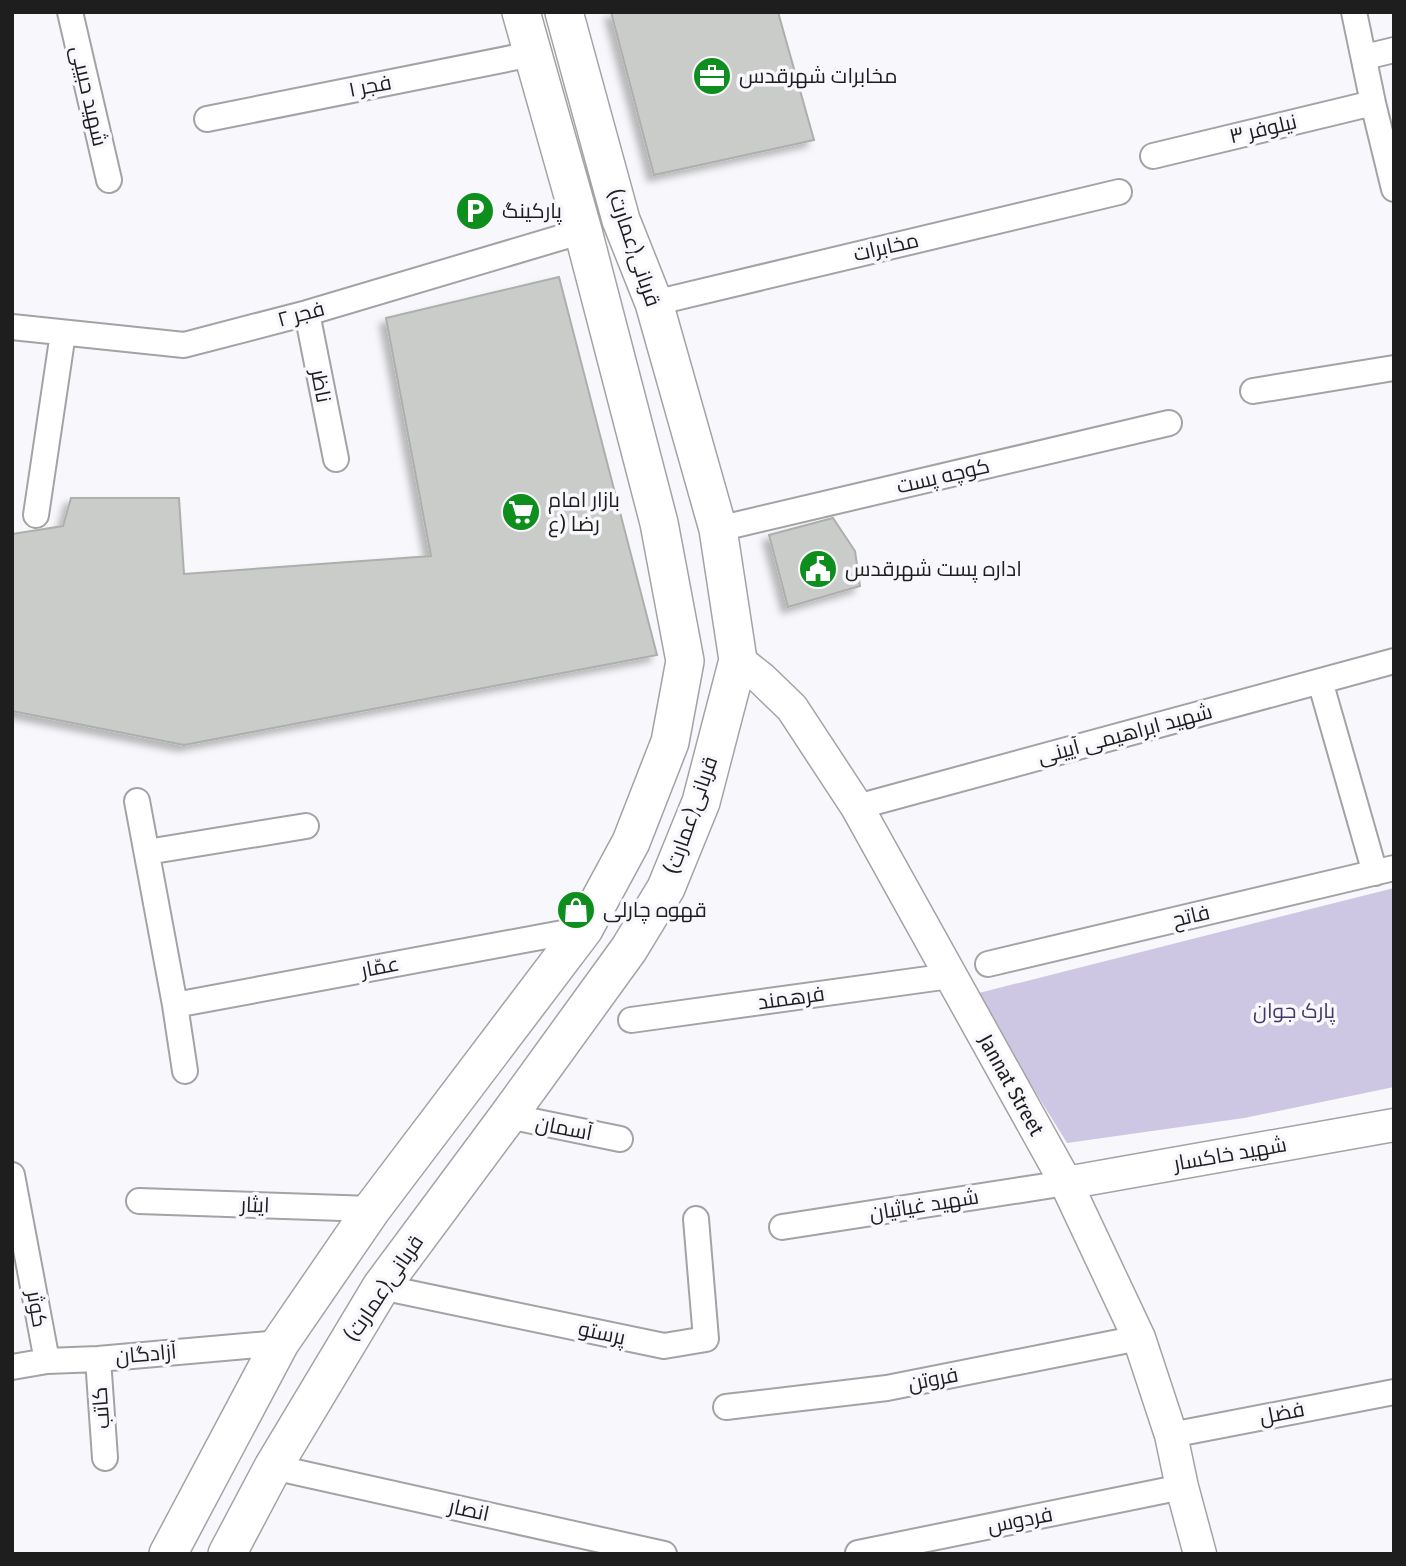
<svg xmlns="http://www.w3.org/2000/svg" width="1406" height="1566" font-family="'Fira Sans Condensed',Cairo,sans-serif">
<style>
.green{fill:#cdc7e3}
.building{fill:#caccc9;stroke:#acafac;stroke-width:2;filter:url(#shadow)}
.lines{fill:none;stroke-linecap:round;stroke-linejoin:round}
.minor-casing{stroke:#a3a3a6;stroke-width:28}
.tertiary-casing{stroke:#a3a3a6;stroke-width:35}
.secondary-casing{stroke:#a3a3a6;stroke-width:40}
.minor{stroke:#fff;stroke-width:24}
.tertiary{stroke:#fff;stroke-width:32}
.secondary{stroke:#fff;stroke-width:37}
.labels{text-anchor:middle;stroke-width:7;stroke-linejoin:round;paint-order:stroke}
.poi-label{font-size:21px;fill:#1e1e1f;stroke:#f8f7fb;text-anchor:start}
.street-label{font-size:21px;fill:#1e1e1f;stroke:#f8f7fb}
.park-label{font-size:21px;fill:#46366b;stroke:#f8f7fb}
</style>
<defs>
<filter id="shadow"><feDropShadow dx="-6" dy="6" stdDeviation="3.5" flood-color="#0004"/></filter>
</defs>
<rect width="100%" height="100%" fill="#f8f7fb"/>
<path class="green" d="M1394,888V1087L1244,1118L1067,1143L975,994Z"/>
<path class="building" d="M611,12H778L814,140L654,175Z
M559,277L657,655L184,745L12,711V534L63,526L71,498H179L184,574L431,556L386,318Z
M833,518L855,551L860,586L788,607L769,535Z"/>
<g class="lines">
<defs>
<path id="minor" d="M70,12L109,180
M1354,12L1373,103L1394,189
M1365,57L1394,50
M207,119L532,54
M1153,156L1373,103
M654,303L1119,192
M307,313L336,459
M12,327L184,345L307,313L583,231
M1253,391L1394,368
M36,515L63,333
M718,529L1169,423
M1320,681L1375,873
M137,801L175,1005L185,1071
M857,807L1394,661
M147,852L306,826
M988,964L1394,868
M175,1005L584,929
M631,1020L950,976
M508,1116L620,1139
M12,1175L47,1361
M139,1201L372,1209
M782,1227L1066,1183
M381,1287L664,1346L706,1339L696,1219
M98,1359L105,1458
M12,1367L47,1361L98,1359L280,1343
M726,1407L887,1388L1139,1338
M1171,1435L1394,1392
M273,1467L664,1554
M858,1553L1182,1487"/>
<path id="tertiary" d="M738,660L762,679L792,708L857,807L1066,1183L1139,1338L1171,1435L1182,1487L1200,1554
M1066,1183L1394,1125"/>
<path id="secondary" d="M168,1554L280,1343L372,1209L584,929L631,842L670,742L685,661L659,523L583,231L521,12
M227,1554L273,1467L381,1287L508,1116L629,949L666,888L701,802L738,660L718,529L654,303L621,220L564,12"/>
</defs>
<use href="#minor" class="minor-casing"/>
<use href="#tertiary" class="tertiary-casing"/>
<use href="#secondary" class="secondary-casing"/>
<use href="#minor" class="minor"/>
<use href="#tertiary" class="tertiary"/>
<use href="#secondary" class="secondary"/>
</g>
<defs>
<symbol id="office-disc" viewBox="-11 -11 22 22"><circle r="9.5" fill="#0d8e1d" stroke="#f8f7fb"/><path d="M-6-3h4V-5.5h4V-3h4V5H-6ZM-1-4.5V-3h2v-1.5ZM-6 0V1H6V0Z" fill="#fff"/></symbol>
<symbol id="parking-disc" viewBox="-11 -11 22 22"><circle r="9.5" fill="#0d8e1d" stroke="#f8f7fb"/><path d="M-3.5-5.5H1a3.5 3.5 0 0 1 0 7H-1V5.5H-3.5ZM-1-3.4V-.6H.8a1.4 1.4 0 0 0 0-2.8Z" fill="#fff"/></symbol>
<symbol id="supermarket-disc" viewBox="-11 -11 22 22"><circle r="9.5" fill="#0d8e1d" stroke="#f8f7fb"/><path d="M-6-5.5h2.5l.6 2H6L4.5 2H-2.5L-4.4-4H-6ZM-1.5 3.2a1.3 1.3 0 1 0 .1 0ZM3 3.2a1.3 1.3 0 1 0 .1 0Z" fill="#fff"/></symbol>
<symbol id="civic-disc" viewBox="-11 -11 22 22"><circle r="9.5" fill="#0d8e1d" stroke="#f8f7fb"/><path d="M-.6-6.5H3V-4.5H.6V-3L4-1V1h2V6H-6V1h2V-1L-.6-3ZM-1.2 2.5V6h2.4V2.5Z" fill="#fff"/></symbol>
<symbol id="shop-disc" viewBox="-11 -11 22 22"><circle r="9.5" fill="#0d8e1d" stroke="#f8f7fb"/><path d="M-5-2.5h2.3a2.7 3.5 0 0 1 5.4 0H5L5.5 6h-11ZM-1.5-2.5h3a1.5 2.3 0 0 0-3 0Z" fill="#fff"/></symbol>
</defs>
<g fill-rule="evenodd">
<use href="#office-disc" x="690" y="54" width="44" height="44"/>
<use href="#parking-disc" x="453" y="189" width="44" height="44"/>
<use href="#supermarket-disc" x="499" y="490" width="44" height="44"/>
<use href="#civic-disc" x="796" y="547" width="44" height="44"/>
<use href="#shop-disc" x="554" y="888" width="44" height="44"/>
</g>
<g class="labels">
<g class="poi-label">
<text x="739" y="83">مخابرات شهرقدس</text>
<text x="502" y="218">پارکینگ</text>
<text x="548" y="507">بازار امام<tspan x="548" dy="24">رضا (ع</tspan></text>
<text x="845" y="576">اداره پست شهرقدس</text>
<text x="603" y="917">قهوه چارلی</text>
</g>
<g class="street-label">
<text transform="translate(370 86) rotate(-11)" y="7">فجر ۱</text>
<text transform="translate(89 96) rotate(77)" y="7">شهید حبیبی</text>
<text transform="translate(1263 129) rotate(-13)" y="7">نیلوفر ۳</text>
<text transform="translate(886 247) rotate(-13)" y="7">مخابرات</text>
<text transform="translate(634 248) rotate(71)" y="7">(عمارت)قربانی</text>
<text transform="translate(301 314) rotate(-15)" y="7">فجر ۲</text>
<text transform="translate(321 386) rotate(79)" y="7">ناظر</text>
<text transform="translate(943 476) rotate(-13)" y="7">کوچه پست</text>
<text transform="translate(1125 734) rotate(-15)" y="7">شهید ابراهیمی آیینی</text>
<text transform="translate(691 815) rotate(-71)" y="7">(عمارت)قربانی</text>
<text transform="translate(1191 916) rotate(-13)" y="7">فاتح</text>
<text transform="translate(380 967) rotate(-11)" y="7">عمّار</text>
<text transform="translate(791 998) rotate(-8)" y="7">فرهمند</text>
<text transform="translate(1011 1085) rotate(61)" y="7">Jannat Street</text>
<text transform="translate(564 1128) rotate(11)" y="7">آسمان</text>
<text transform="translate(1230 1154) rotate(-10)" y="7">شهید خاکسار</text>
<text transform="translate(255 1205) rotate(2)" y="7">ایثار</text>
<text transform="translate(924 1205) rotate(-9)" y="7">شهید غیاثیان</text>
<text transform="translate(384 1288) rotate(-56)" y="7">(عمارت)قربانی</text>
<text transform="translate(37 1309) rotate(80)" y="7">کوثر</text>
<text transform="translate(602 1333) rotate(12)" y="7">پرستو</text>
<text transform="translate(146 1354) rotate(-5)" y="7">آزادگان</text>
<text transform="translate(933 1379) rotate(-11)" y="7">فروتن</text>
<text transform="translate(101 1408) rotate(-94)" y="7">کاتب</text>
<text transform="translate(1282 1413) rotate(-11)" y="7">فضل</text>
<text transform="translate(469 1510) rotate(12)" y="7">انصار</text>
<text transform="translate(1020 1520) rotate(-11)" y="7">فردوس</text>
</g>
<g class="park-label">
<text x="1294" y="1018">پارک جوان</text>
</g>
</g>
<rect width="1406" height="1566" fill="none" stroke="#1e1e1f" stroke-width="28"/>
</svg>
